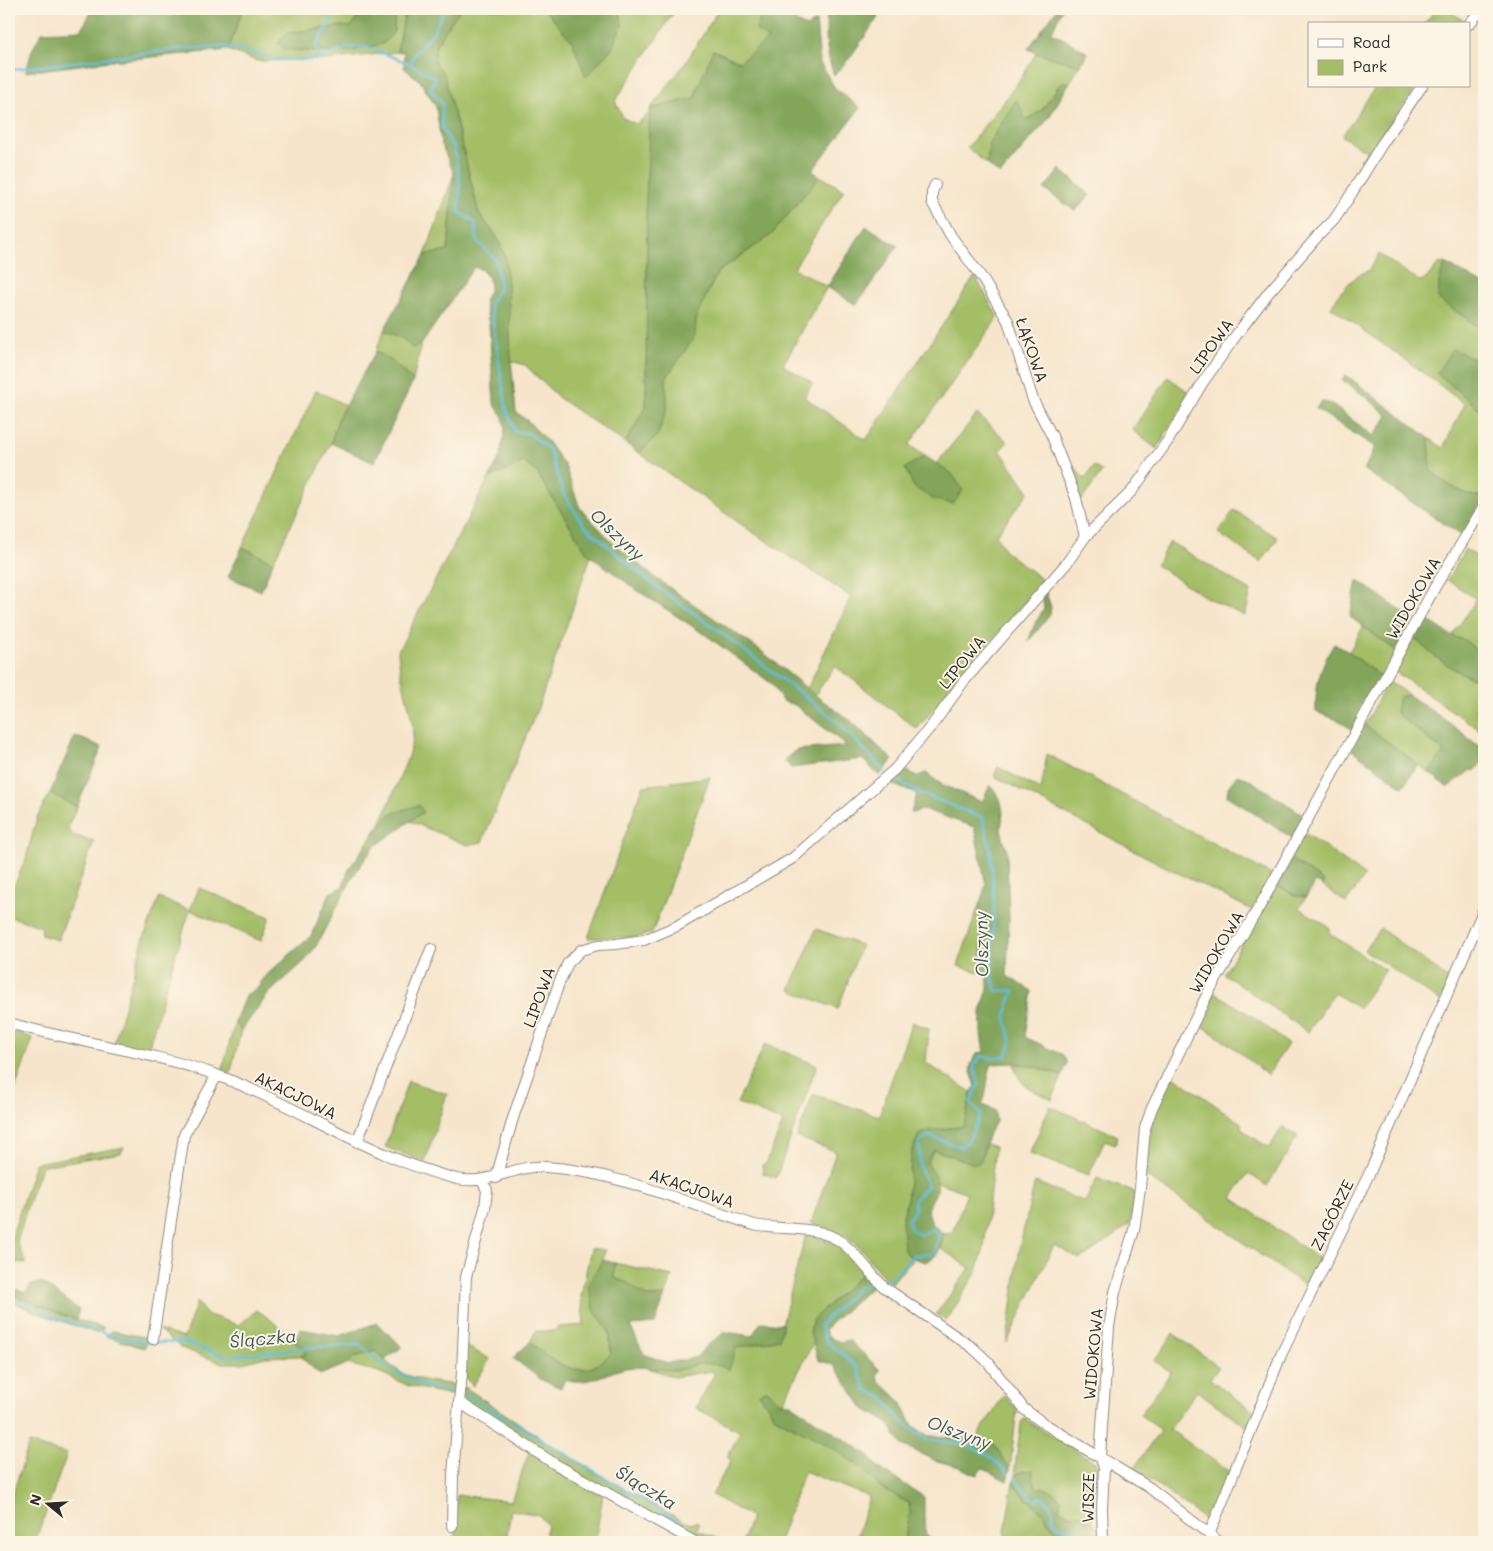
<svg xmlns="http://www.w3.org/2000/svg" width="1493" height="1551" font-family="Mali,sans-serif">
<style>
.green{fill:#a3be65;stroke:#677448}
.forest{fill:#82a55a;stroke:#566842}
.lines{fill:none;stroke-linecap:round;stroke-linejoin:round}
.stream{stroke:#5ebddc;stroke-width:2.5}
.minor-casing{stroke:#90887b;stroke-width:12}
.minor{stroke:#fff;stroke-width:10}
.labels{text-anchor:middle;stroke-width:4;stroke-linejoin:round;paint-order:stroke}
.street-label{font-size:16px;fill:#2b2b2b;stroke:#fcf5e5}
.water-label{font-size:18px;font-style:italic;fill:#3a5760;stroke:#fcf5e5}
</style>
<rect width="100%" height="100%" fill="#fcf5e5"/>
<filter id="ink" filterUnits="userSpaceOnUse"><feTurbulence type="fractalNoise" baseFrequency=".02" numOctaves="2"/><feDisplacementMap in="SourceGraphic" scale="10" xChannelSelector="R" yChannelSelector="G"/><feConvolveMatrix kernelMatrix="1 2 1 2 8 2 1 2 1" color-interpolation-filters="sRGB"/></filter>
<filter id="wash" filterUnits="userSpaceOnUse"><feTurbulence type="fractalNoise" baseFrequency=".0096" numOctaves="4" result="noise"/><feDisplacementMap in="SourceGraphic" scale="20" xChannelSelector="R" yChannelSelector="G"/><feGaussianBlur stdDeviation="1.12" result="paint"/><feColorMatrix in="noise" values="0 0 0 0 0 0 0 0 0 0 0 0 0 0 0 0 0 1.4 0 .05"/><feComposite in="paint" operator="in"/></filter>
<g filter="url(#wash)">
<rect width="100%" height="100%" fill="#f6e5cb"/>
<path class="green" d="M243,9H364L351,27L341,26L287,33L285,50L323,52L350,51L395,12L385,9H406L397,52L326,60L257,61L228,50Z
M460,9H544L572,41L587,76L622,25L620,9H676L615,101L623,118L636,124L650,113L646,201L647,249L646,407L625,443L559,398L525,365L511,361L497,237L479,214L454,112L434,61L436,44Z
M719,9H764L756,30L769,39L740,62L713,50L694,98L650,109L686,62Z
M1436,9H1446L1465,21L1463,24H1424Z
M1036,53L1080,66L1070,82L1060,84L1043,109L1026,121L1016,100L989,143L987,164L967,148L1020,80Z
M1376,86H1417L1390,123L1371,154L1342,136Z
M454,174L448,251L425,255Z
M820,176L844,190L794,268L827,287L783,365L813,383L804,397L866,440L975,276L998,317L909,445L925,456L906,468L952,474L936,464L977,414L1008,442L1000,450L1029,492L996,535L1005,551L1044,581L967,668L917,729L835,666L815,695L807,689L851,597L748,529L639,453L658,435L667,408L666,378L695,336L696,317L718,272L771,235Z
M1379,254L1419,281L1426,279L1438,264L1445,263L1439,282L1478,328L1484,331V359H1475L1470,400L1484,413V497C1461,496 1449,485 1431,471L1429,438L1443,448L1465,404L1411,364L1331,307L1339,294L1355,277L1369,270Z
M384,330L403,339L412,348L421,345L413,381L393,362L376,351Z
M1168,377L1190,393L1157,449L1132,430Z
M316,390L345,405L339,416L331,443L273,562L242,547Z
M524,462L537,473L588,554L591,556L538,708L482,842L467,845L410,821L423,812L390,814L380,824C388,804 413,753 413,734C412,706 399,680 398,651L489,478Z
M1094,466L1102,472L1081,501L1070,472L1076,468L1084,479Z
M1234,510L1278,538L1261,562L1218,533Z
M1170,542L1251,591L1245,616L1207,598L1156,565Z
M1465,549L1484,561V657L1466,641L1452,636L1473,605L1475,598L1447,580Z
M1363,627L1397,651L1381,677L1349,652Z
M1415,638C1427,653 1465,679 1484,681V699L1476,710L1484,715V733L1394,671Z
M1388,681L1409,695L1399,697L1396,713L1444,752L1428,772L1365,725Z
M1047,754L1272,875L1252,910L1158,863L994,776L998,767L1041,790Z
M710,777L652,933L639,937L588,938L643,786Z
M50,793L77,807L68,827L72,835L94,841L58,940L41,935L42,927L9,916V897L25,861L37,818Z
M1305,833L1365,876L1346,903L1323,886V882L1291,859Z
M1276,885L1296,896L1306,897L1299,908L1329,927V933L1385,970L1359,1008L1334,993L1308,1032L1224,974Z
M199,888L270,917L261,941L190,910L166,986L148,1050L114,1043L143,940L159,898L190,910Z
M980,902L982,973L958,966Z
M1380,928L1450,980L1440,1001L1364,950Z
M816,929L861,945L838,1009L790,990Z
M1214,992L1255,1018L1288,1044L1268,1075L1229,1044L1198,1023Z
M235,1022L241,1031L230,1074L222,1072Z
M912,1022L929,1029L926,1063L971,1092L964,1126L928,1131L919,1135L912,1151L907,1201L902,1220L906,1254L913,1258L910,1263L891,1283C880,1275 873,1264 865,1254C850,1237 832,1229 811,1223L836,1152L797,1137L813,1094L879,1116Z
M9,1030L33,1038L9,1107Z
M765,1044L817,1065L776,1178L763,1173L762,1165L767,1162L783,1122L737,1103Z
M1014,1063L1036,1067L1062,1076L1052,1100C1032,1089 1019,1088 1014,1063Z
M1172,1075L1241,1123L1244,1131L1269,1148L1283,1126L1298,1136L1267,1186L1248,1173L1232,1198L1324,1262L1309,1288L1146,1176L1148,1137L1157,1105Z
M408,1081L447,1094L425,1162L385,1147Z
M1050,1106L1118,1136L1115,1144L1105,1140L1089,1175L1029,1154Z
M986,1144L995,1147L984,1248L977,1271L947,1320L936,1314L970,1268L940,1248L943,1234L952,1233L967,1193L937,1182L927,1161L934,1150L975,1164L980,1162Z
M124,1147L121,1153L42,1166L32,1191L17,1242L26,1263L16,1262L9,1253L13,1232L35,1163Z
M1097,1178L1136,1193L1130,1223L1116,1235L1080,1259L1054,1245L1007,1343L1020,1245L1035,1182L1085,1202Z
M806,1234L837,1244L850,1256L863,1273L813,1319L810,1332L813,1343L783,1402H780L767,1390L759,1393L775,1417L830,1446L859,1466L882,1489L909,1503L911,1514L904,1542H873L857,1536L869,1497L804,1471L779,1542H742L751,1517L712,1495L731,1460L727,1457L740,1432L696,1408L715,1373L711,1371L674,1377L648,1368L677,1370L701,1363L717,1364L736,1348L778,1339Z
M591,1248L605,1250L603,1260L589,1284L594,1310L609,1331L611,1353C581,1385 557,1364 530,1342L536,1331H555L558,1327L584,1325L581,1296Z
M615,1263L672,1276L665,1296L647,1298L628,1283L614,1278Z
M9,1290L14,1295L64,1316L104,1328L96,1333L32,1311L9,1299Z
M197,1302L206,1314L238,1325L257,1310C276,1323 292,1336 306,1354L300,1356L265,1357L243,1363H222L181,1348L159,1330L184,1338Z
M112,1331L149,1338L144,1348L106,1336Z
M1173,1333L1219,1367L1210,1379L1255,1412L1249,1428L1197,1391L1169,1429L1230,1472L1208,1525L1197,1514L1134,1468L1161,1430L1140,1415L1171,1372L1154,1361L1164,1348Z
M466,1346L490,1359L473,1386L465,1378Z
M374,1350C383,1358 394,1370 406,1375C422,1381 440,1383 457,1385L455,1396L409,1386L379,1372L347,1364L353,1358Z
M463,1386L591,1471L631,1492L683,1521L691,1524L697,1521L699,1524L697,1530L725,1542H699L576,1472L465,1403L463,1398Z
M1004,1395L1017,1409L1010,1469L995,1445L984,1444L976,1438Z
M1025,1419L1095,1462L1098,1471L1090,1516H1092L1098,1542H1094V1536L1072,1515L1059,1510L1061,1499L1053,1492L1037,1490L1033,1479L1016,1476L1015,1467L1021,1423L1023,1420Z
M29,1443L67,1454L35,1542H9V1506Z
M530,1450L603,1495L595,1542H544L547,1525L539,1515L511,1510L506,1542H455L457,1495L511,1501Z
M1013,1482C1022,1499 1042,1506 1048,1523L1074,1535L1077,1542H1011L1004,1538Z"/>
<path class="forest" d="M93,9H118L132,14L134,9H243L228,50L109,61L26,72L32,50L42,32L81,30Z
M364,9H385L395,12L394,32L383,44L350,51L323,52L285,50L278,43L286,33L341,26L351,27Z
M406,9H460L436,44L434,61L444,74L479,214L497,237L505,255L508,282L511,358L516,412L527,420L547,441L565,466L580,508L613,543L657,579L760,650L815,695L851,721L893,760L879,776L862,759L791,768L784,760L796,750L847,746L795,705L782,701L772,684L710,638L637,590L588,554L537,473L524,462L489,478L500,457L505,428L503,417L494,404L489,324L484,301L490,288L489,278L480,269L474,267L421,345L412,348L403,339L384,330L425,255L448,251L454,174L441,143L436,107L420,81L404,68V52H397Z
M544,9H620L622,25L612,48L586,77L572,41Z
M764,9H773L806,27L816,21L820,63L835,88L860,108L812,171L820,176L771,235L717,272L696,317L695,336L666,378L667,408L658,435L639,453L625,443L646,407L647,249L646,201L650,109L694,98L713,50L740,62L768,39L756,30Z
M828,9H884L849,59L834,75C826,55 824,31 828,9Z
M1057,9H1062L1052,32L1088,53L1080,66L1036,53L1028,49Z
M1070,82L1048,119L1000,175L987,164L989,143L1017,100L1026,121L1043,109L1060,84Z
M1060,169L1090,195L1075,211L1044,189Z
M866,226L898,246L856,305L827,287Z
M1445,263L1484,285V331L1438,299L1439,282Z
M1452,349L1475,359H1484V413L1437,373Z
M376,351L393,362L413,381L374,463L331,443L339,416Z
M1346,375L1429,438L1431,471C1449,485 1461,496 1484,497V501L1462,536L1364,470L1375,447L1316,409L1321,401L1331,404L1374,436L1388,416L1366,397L1342,380Z
M925,456L952,474L963,490L953,504L933,499L914,487L905,468Z
M242,547L273,562L261,591L228,577Z
M1357,580L1413,619L1397,651L1350,617Z
M1046,592L1051,607L1050,615L1028,642L1033,628L1044,608L1042,596Z
M1426,619L1452,636L1466,641L1484,657V681C1465,679 1427,653 1415,638Z
M1334,644L1349,652L1381,677L1352,730L1340,721L1316,712C1315,684 1320,667 1334,644Z
M1409,695L1452,725L1484,750V759L1475,771L1471,770L1448,787L1428,772L1444,752L1396,713L1399,697Z
M1365,725L1419,765L1403,787L1352,750Z
M75,736L102,747L77,807L50,793Z
M901,768L917,776L926,773L941,784L982,802L990,785L1000,798L1003,812L1001,830L1007,851L1009,918L1007,976L1032,991L1025,1037L1063,1055L1067,1063L1062,1076L1036,1067L1014,1063L992,1064C986,1078 988,1092 982,1105L995,1110L996,1122L989,1133L980,1162L975,1164L934,1150L927,1161C939,1185 942,1184 927,1209L933,1225L943,1234C940,1249 941,1255 925,1262L913,1258L904,1251L902,1220L907,1201L912,1151L919,1135L928,1131L964,1126L971,1092L976,1086C970,1070 967,1067 978,1053L984,1052C981,1037 979,1022 982,1007C986,992 990,992 987,975L982,973L980,902L986,885L974,827L923,809L913,813L911,812L917,794L893,785L885,784Z
M1237,775L1247,778L1304,815L1292,838L1227,796L1228,787Z
M419,805L423,812L374,847L355,873L316,946L305,961L269,993L241,1031L235,1022L245,995L258,988L263,978L311,936L330,893L342,887L349,869L380,824L390,814Z
M1291,859L1324,882L1323,886L1316,882L1306,897L1296,896L1276,885Z
M9,1254L16,1262L9,1286L25,1293L31,1285L41,1282L79,1310L76,1320L14,1295L9,1290Z
M603,1260L615,1263L614,1278L628,1283L647,1297L665,1296L655,1324L630,1326L644,1354L668,1363L697,1357L705,1347L725,1332L752,1336L761,1322L783,1324L779,1339L736,1348L729,1370C716,1363 706,1362 691,1366C687,1368 681,1370 676,1370C660,1371 643,1365 626,1368C606,1372 586,1387 565,1379L561,1388L542,1380L513,1358L530,1342C556,1364 582,1385 611,1353L609,1331L594,1310L588,1284Z
M863,1273L872,1287L829,1325L825,1330L828,1337L840,1342L849,1340L880,1370L877,1375L878,1380L901,1402L913,1426L928,1436L976,1438L984,1444L995,1445L1010,1469L1007,1481L982,1468L977,1475L959,1467L934,1460L902,1445L888,1423L863,1408L834,1365L818,1360L810,1332L813,1319Z
M377,1323L402,1347L385,1360L374,1350L353,1358L347,1364L320,1375L300,1356L306,1354L294,1340L301,1329L339,1336Z
M767,1390L780,1402L789,1403L867,1454L878,1467L924,1497V1518L926,1535L935,1542H904L910,1514L909,1503L882,1489L859,1466L830,1446L775,1417L759,1393Z
M1033,1470V1479L1037,1489L1042,1487L1053,1492L1061,1499L1059,1510L1072,1515H1084L1094,1536V1542H1077L1074,1535L1066,1532L1056,1533C1051,1527 1046,1515 1042,1512C1031,1502 1020,1495 1013,1482L1018,1473L1024,1471Z"/>
<g class="lines">
<path class="stream" d="M319,57L315,47L338,9
M410,64L414,54L433,33L444,9
M9,72L17,69L179,49L225,47L237,48L267,57L285,60H310L350,48L367,47L410,64L436,78L430,89L442,103V128L454,148L460,181L459,212L475,222L477,241L496,260L500,287L490,303L506,407L515,432L528,433L549,449L564,495L585,526L650,582L727,637L837,721L886,773
M882,1280L893,1277L913,1255L934,1254L939,1236L933,1228L921,1235L911,1229L908,1221L915,1209L914,1200L928,1185L920,1168L919,1142L928,1136L961,1147L969,1140L981,1114L970,1102L979,1085L974,1066L981,1056L991,1058L1006,1056C1016,1038 1007,1034 1006,1017C1006,1009 1012,998 1014,990L996,991L992,975L994,898L991,853L983,818L915,791L893,777
M874,1282L858,1288L820,1325L827,1342L840,1352L857,1367L866,1390L885,1399L900,1420L926,1439L963,1444L988,1455L1008,1473
M9,1297L27,1303L53,1317L108,1334L147,1343L184,1342L227,1357L315,1347L359,1345L393,1371L425,1386L456,1391
M464,1393L712,1542
M1015,1478L1030,1497L1036,1500L1041,1497C1050,1504 1054,1508 1053,1520L1059,1526C1071,1531 1077,1526 1080,1542"/>
</g>
</g>
<g filter="url(#ink)">
<g class="lines">
<defs>
<path id="minor" d="M1469,24L1482,9
M935,185L932,192V202L951,236L982,278L1008,321L1033,400L1052,436L1076,498L1085,537
M9,1023C78,1043 151,1051 219,1076C300,1106 371,1158 457,1179C490,1186 514,1164 546,1167C619,1172 685,1203 754,1225C782,1231 816,1224 841,1242C858,1254 869,1273 884,1287L973,1348L988,1362L1024,1409L1043,1423L1150,1488L1219,1542
M357,1142L431,949
M496,1178L513,1118L559,983L568,963L581,950L598,945L616,944L644,940L677,926L793,858L895,769L933,724L964,681L1066,564L1085,537L1132,491L1169,439L1203,382L1237,334L1269,292L1317,237L1334,220L1348,199L1382,144L1422,86
M482,1181L487,1190L485,1208L466,1277L462,1373L459,1402L555,1464L695,1542
M153,1339L184,1135L217,1075
M452,1526L453,1475L459,1402
M1209,1535L1281,1355L1370,1172L1484,909
M1103,1542L1102,1509L1104,1468L1100,1456L1109,1327L1115,1292L1134,1230L1140,1188L1145,1128L1152,1108L1208,993L1261,904L1435,587L1484,506"/>
</defs>
<use href="#minor" class="minor-casing"/>
<use href="#minor" class="minor"/>
</g>
</g>
<g class="labels">
<g class="street-label">
<text transform="translate(1211 346) rotate(-55)" y="6">LIPOWA</text>
<text transform="translate(1032 350) rotate(71)" y="6">ŁĄKOWA</text>
<text transform="translate(1413 598) rotate(-60)" y="6">WIDOKOWA</text>
<text transform="translate(962 662) rotate(-51)" y="6">LIPOWA</text>
<text transform="translate(1216 952) rotate(-60)" y="6">WIDOKOWA</text>
<text transform="translate(539 997) rotate(-70)" y="6">LIPOWA</text>
<text transform="translate(296 1095) rotate(26)" y="6">AKACJOWA</text>
<text transform="translate(692 1188) rotate(19)" y="6">AKACJOWA</text>
<text transform="translate(1332 1215) rotate(-64)" y="6">ZAGÓRZE</text>
<text transform="translate(1093 1354) rotate(-85)" y="6">WIDOKOWA</text>
<text transform="translate(1088 1498) rotate(-89)" y="6">WISZE</text>
</g>
<g class="water-label">
<text transform="translate(617 535) rotate(43)" y="6">Olszyny</text>
<text transform="translate(982 944) rotate(-91)" y="6">Olszyny</text>
<text transform="translate(263 1339) rotate(-5)" y="6">Ślączka</text>
<text transform="translate(959 1433) rotate(20)" y="6">Olszyny</text>
<text transform="translate(646 1488) rotate(31)" y="6">Ślączka</text>
</g>
</g>
<rect width="1493" height="1551" fill="none" stroke="#fcf5e5" stroke-width="30"/>
<rect x="1308" y="22" width="162" height="65" fill="#fcf5e5" stroke="#a8a49b"/>
<rect x="1318" y="39" width="25" height="8" fill="#ffffff" stroke="#a8a49b"/>
<text x="1353" y="48" font-size="15" fill="#2b2b2b">Road</text>
<rect x="1318" y="60" width="25" height="15" fill="#a3be65" stroke="#a8a49b"/>
<text x="1353" y="72" font-size="15" fill="#2b2b2b">Park</text>
<g transform="translate(48 1504) rotate(288)" stroke="#fcf5e5" stroke-width="4" paint-order="stroke">
<path d="M0-4L9 19L0 12L-9 19Z" fill="#2b2b2b"/>
<text y="-8" font-size="14" font-weight="bold" text-anchor="middle" fill="#2b2b2b">N</text>
</g>
</svg>
